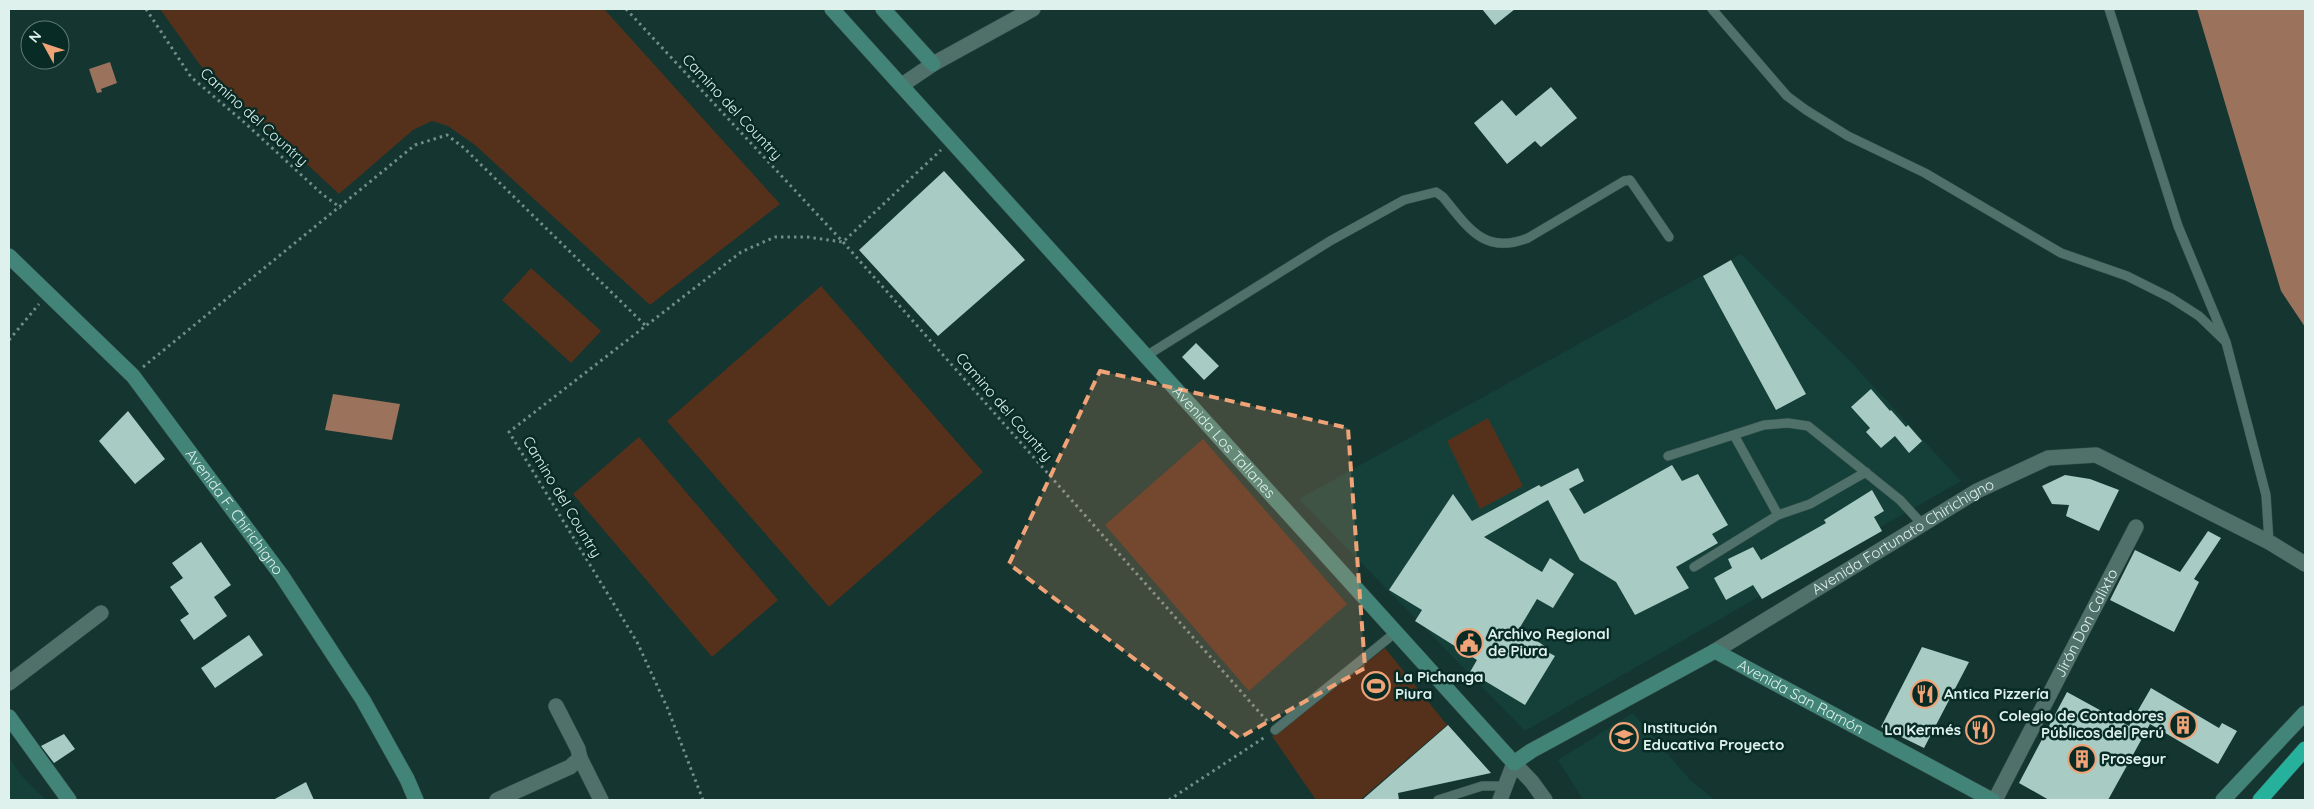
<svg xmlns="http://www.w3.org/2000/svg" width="2314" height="809" font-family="Quicksand,sans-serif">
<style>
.built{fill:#144039}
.green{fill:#55311c}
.water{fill:#9b725b}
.building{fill:#a8ccc4}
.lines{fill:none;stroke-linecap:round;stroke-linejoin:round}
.lane-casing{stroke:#36504b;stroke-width:10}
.street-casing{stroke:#36504b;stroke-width:16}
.secondary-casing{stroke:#36504b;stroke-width:16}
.highway-casing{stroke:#36504b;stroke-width:16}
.path{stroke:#738d88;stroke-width:3;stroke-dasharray:2.5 4;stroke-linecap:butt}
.lane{stroke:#50716a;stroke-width:9}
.street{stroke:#50716a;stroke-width:15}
.secondary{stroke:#438479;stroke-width:15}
.highway{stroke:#26b19d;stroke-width:15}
.marked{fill:#efa377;fill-opacity:0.2;stroke:#efa377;stroke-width:4;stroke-dasharray:10 6;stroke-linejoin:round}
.labels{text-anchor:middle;stroke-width:5;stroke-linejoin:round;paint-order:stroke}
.street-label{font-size:15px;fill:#dff1ed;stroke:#092b26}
.poi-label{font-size:15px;font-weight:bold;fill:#dff1ed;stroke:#092b26;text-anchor:start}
</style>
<rect width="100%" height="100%" fill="#143530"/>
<path class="built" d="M1741,254L1851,362L1961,481L1525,731L1299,499Z
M1633,713L1690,780L1715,800H1583L1558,760Z
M9,756L19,773L46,800H9Z"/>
<path class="green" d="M160,9H604L780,204L650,305L475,145L448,126L432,121L413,130L339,194L200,65Z
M531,268L601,331L571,363L502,300Z
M821,286L983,472L829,607L667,421Z
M1488,418L1523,486L1480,509L1447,441Z
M639,437L778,600L712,657L573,494Z
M1203,439L1347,604L1249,691L1105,525Z
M1385,648L1447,725L1360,800H1316L1272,736Z"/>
<path class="water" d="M2197,9H2305V327L2281,291Z
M110,62L117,83L101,89L102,92L97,93L89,69Z
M333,394L400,404L392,440L325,430Z"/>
<path class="building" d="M1482,9H1515L1495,25Z
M1551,87L1577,118L1541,147L1535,141L1507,164L1474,123L1502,100L1516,116Z
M944,171L1025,260L938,336L859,250Z
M1731,260L1806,394L1776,410L1703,276Z
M1196,343L1219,366L1204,380L1182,357Z
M1871,389L1890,411L1891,410L1906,427L1908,425L1922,441L1909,453L1895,436L1881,448L1866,432L1870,428L1851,407Z
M128,411L165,459L135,484L99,441Z
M1672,465L1682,481L1698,474L1728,525L1712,534L1718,543L1676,567L1689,588L1635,615L1616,582L1580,560L1548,500L1484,537L1542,572L1550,558L1574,574L1553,608L1537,599L1519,629L1546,647L1544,650L1555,656L1525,705L1470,672L1477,660L1415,621L1422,610L1389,590L1453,494L1472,521L1539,485L1541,487L1578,468L1584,481L1569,489L1584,514Z
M2065,475L2090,479L2119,490L2099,531L2066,516L2069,505L2052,504L2042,486Z
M1872,490L1884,511L1874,517L1882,531L1762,599L1753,585L1726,600L1714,578L1732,568L1728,559L1753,547L1761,560L1826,523L1824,520Z
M2208,531L2221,538L2194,579L2199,582L2174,632L2110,600L2135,550L2180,572Z
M201,542L231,585L214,597L227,616L194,640L180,620L189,614L170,587L183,578L172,563Z
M249,635L263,655L215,688L201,668Z
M1922,647L1969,662L1924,748L1881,727Z
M2151,688L2219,728L2222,723L2237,731L2218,764L2150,724L2108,800H2049L2019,783L2067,692L2129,726Z
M1448,725L1491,773L1398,793L1399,800H1362Z
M64,734L75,749L54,763L41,746Z
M306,782L314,800H273Z"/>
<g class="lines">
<defs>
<path id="lane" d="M1712,9L1787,96L1806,110L1848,136L1925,173L2061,253L2127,276L2171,298L2199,316L2226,342
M2109,9L2178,226L2226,342L2266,495L2269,542
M1146,356L1330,241L1404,200L1436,192L1443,197C1469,229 1485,255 1528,238L1624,181L1630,180L1669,237
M1734,435L1778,515
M1668,456L1764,425L1788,423L1808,426L1900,500L1922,524
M1694,567L1778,515L1810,504L1866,472
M1275,730L1396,632
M1438,800L1482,786H1504"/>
<g id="street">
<path d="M902,85L933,64L1033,9"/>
<path id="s1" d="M1715,651L1977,491L2048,458L2096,455L2269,542L2305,564"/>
<path d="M9,683L101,613"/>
<path d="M580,758L601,800"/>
<path d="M497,800L570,767L580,758L578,749L556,706"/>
<path d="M1500,800L1514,763L1532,782L1545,800"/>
<path id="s2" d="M1995,800L2136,527"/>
</g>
<g id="secondary">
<path id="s3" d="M832,9L1514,763L1531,751L1715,651L1992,800"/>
<path d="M883,9L933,64"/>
<path id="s4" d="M9,256L133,376L282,576L363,700L407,779L416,800"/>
<path d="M9,717L69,800"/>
<path d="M2223,800L2305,713"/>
</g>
<path id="highway" d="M2260,800L2305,749"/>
</defs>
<use href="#lane" class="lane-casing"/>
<use href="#street" class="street-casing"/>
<use href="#secondary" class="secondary-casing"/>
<use href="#highway" class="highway-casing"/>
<path class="path" d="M146,9L191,77L245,123L322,194L341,208
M626,9L843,242L1268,722
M9,340L39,304
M143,367L415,145L447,135L464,148L647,327
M703,800L667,707L637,642L509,432L741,252L775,237H807L843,242L941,150
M1169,800L1265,737"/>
<use href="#lane" class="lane"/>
<use href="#street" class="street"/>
<use href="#secondary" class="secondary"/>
<use href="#highway" class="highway"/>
</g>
<path class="marked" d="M1100,371L1348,428L1365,668L1239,738L1009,564Z"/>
<defs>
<symbol id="civic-ring" viewBox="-11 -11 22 22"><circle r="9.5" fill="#092b26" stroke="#efa377" stroke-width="1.5"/><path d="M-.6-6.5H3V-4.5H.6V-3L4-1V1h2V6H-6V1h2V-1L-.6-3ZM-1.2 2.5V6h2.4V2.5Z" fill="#efa377"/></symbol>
<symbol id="stadium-ring" viewBox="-11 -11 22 22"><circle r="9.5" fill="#092b26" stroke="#efa377" stroke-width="1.5"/><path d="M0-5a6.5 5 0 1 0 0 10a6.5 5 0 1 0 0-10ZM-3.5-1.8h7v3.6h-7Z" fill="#efa377"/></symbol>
<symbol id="restaurant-ring" viewBox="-11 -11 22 22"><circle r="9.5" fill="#092b26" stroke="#efa377" stroke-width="1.5"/><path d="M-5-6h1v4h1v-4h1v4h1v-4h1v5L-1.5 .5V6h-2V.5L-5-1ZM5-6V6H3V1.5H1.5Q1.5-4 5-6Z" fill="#efa377"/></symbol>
<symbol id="building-ring" viewBox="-11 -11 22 22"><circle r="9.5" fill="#092b26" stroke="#efa377" stroke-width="1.5"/><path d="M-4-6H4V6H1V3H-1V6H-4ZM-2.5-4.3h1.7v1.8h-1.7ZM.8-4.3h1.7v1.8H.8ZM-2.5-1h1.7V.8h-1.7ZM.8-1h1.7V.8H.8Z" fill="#efa377"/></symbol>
<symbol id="school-ring" viewBox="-11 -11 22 22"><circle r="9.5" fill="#092b26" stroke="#efa377" stroke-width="1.5"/><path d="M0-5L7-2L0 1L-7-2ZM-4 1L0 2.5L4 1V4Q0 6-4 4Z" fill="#efa377"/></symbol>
</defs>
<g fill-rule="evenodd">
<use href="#civic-ring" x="1453" y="627" width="32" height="32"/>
<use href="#stadium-ring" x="1360" y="670" width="32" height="32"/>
<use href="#restaurant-ring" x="1909" y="678" width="32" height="32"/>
<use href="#building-ring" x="2167" y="709" width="32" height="32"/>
<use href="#restaurant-ring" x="1964" y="714" width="32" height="32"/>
<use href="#school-ring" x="1608" y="721" width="32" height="32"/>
<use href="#building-ring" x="2066" y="743" width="32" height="32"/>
</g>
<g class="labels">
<g class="street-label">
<text transform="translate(732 107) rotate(47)" y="5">Camino del Country</text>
<text transform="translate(254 117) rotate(42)" y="5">Camino del Country</text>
<text transform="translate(1004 407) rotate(49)" y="5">Camino del Country</text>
<text dy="5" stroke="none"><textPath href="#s3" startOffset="584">Avenida Los Tallanes</textPath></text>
<text transform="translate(562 497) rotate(59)" y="5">Camino del Country</text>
<text dy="5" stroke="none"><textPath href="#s4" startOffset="342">Avenida F. Chirichigno</textPath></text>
<text dy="5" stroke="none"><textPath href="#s1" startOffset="220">Avenida Fortunato Chirichigno</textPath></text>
<text dy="5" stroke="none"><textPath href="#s2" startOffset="199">Jirón Don Calixto</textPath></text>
<text dy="5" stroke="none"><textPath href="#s3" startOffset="1344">Avenida San Ramón</textPath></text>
</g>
<g class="poi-label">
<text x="1488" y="639">Archivo Regional<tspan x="1488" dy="17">de Piura</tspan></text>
<text x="1395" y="682">La Pichanga<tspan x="1395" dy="17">Piura</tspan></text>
<text x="1944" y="699">Antica Pizzería</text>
<text x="2164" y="721" text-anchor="end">Colegio de Contadores<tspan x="2164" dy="17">Públicos del Perú</tspan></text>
<text x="1643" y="733">Institución<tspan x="1643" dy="17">Educativa Proyecto</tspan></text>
<text x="1961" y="735" text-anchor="end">La Kermés</text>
<text x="2101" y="764">Prosegur</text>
</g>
</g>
<rect width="2314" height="809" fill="none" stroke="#dff1ed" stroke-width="20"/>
<g transform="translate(45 45) rotate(310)"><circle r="24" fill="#092b26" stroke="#5f7a76"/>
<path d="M0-4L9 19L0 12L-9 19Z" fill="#efa377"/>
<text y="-8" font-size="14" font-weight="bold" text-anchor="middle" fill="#dff1ed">N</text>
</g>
</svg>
